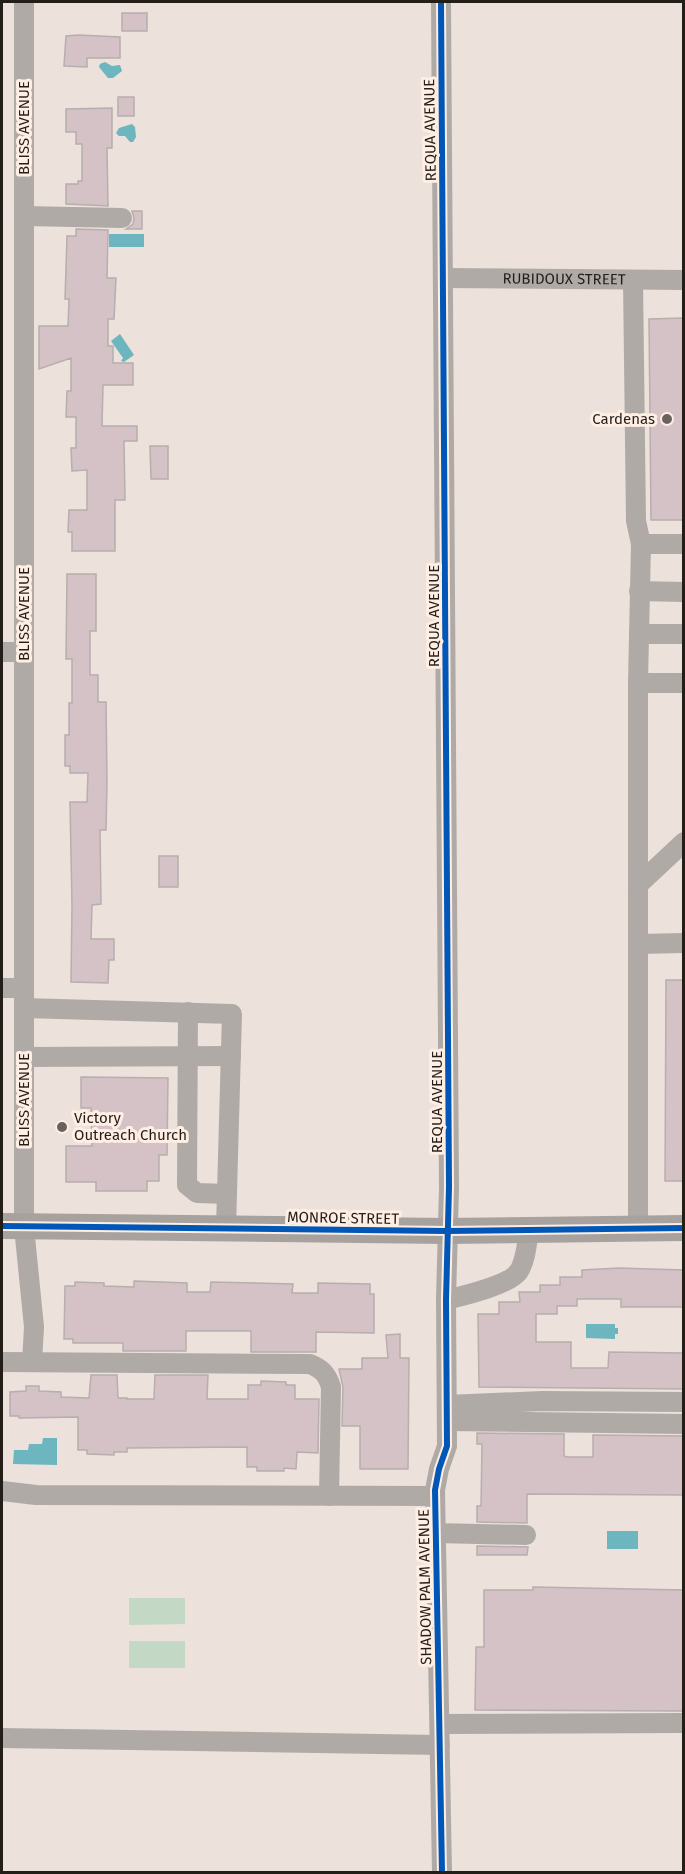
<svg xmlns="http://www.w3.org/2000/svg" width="685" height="1874" font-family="'Fira Sans',sans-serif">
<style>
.green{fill:#c4d8c6}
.water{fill:#6db5bf}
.building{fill:#d4c2c7;stroke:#b7aead;stroke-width:1.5}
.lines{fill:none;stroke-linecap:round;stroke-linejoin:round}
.minor{stroke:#b0aaa7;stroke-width:20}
.major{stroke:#a8a29f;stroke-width:26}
.cycleway-casing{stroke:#feeee4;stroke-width:10}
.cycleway{stroke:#0057b8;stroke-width:6}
.poi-dot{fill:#6a625d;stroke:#feeee4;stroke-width:2}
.labels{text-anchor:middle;stroke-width:6;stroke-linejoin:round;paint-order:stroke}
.street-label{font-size:15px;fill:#241e19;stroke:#feeee4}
.poi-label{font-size:15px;fill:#241e19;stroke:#feeee4;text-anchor:end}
</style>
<rect width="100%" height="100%" fill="#ece1db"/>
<path class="green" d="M129,1598H185V1624L129,1625Z
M129,1641H185V1668H129Z"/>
<path class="water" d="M105,62L112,66L120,65L122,71L113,78H108L99,67L100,64Z
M132,124L135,127L136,137L133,142H130L125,136H119L116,133L119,128Z
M109,234H144V247H109Z
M120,334L134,355L124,362L121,361L123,358L111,341Z
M586,1324H615V1328H618V1334H615V1339L586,1338Z
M43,1438H57V1465L13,1464L14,1450H28L29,1444H42Z
M607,1531H638V1549H607Z"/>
<path class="building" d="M122,13H147V31H122Z
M78,35L120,37V58H87V67L64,66L66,36Z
M118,97H134V116H118Z
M112,108V148H107L108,206L66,204V184H78V181H82V144H76V132H66V109Z
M132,211H142V229H126L133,224L134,218Z
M76,229L108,230L107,278H116L114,319H108V346H113V363H133V385H103L102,426H137V441H124L125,500H115V551H72V532H68L69,510H87V470L72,471L71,448H76V417H66L67,391H71V358L39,369V326H68L69,299H65L67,236H76Z
M684,318V520H651L649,319Z
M150,446H168V479H151Z
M67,574H96V631H90V675H98V702H106L107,781L106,830H100L101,904L92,905L91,939H114V960H109L108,983L71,982L72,905L70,802H87L88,773H70V766H65V735H69V703H72V659H66Z
M159,856H178V887H159Z
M666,980H684V1181H665Z
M81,1077L168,1078L167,1155H159V1181H147V1191H96V1182H66V1146H92L91,1108H81Z
M619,1268L684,1270V1307H621V1299H577V1306H557V1314H536V1342H571V1368H608L609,1352L684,1353V1389L479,1387L478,1314H499V1302H520L519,1292H540V1285H560V1277H582V1270Z
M134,1281L187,1283V1292H210L211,1282L293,1284L292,1293H318V1283L370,1284V1294H374V1333L316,1332V1352H251V1331H186V1351H123V1343H73V1339H64L65,1286H75V1282L104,1283V1286L134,1287Z
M400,1334V1358H409L408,1469H360V1426H342L343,1387L339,1369H362V1358H388L386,1335Z
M91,1375H117L118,1398H127V1399H154L155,1375H208L207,1399H248V1385H261V1381L286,1382V1385H295V1399H319L318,1453L297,1452L296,1469L284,1468V1471H257V1467H247V1447L127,1448V1452H114V1455L87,1454V1450H78V1417L19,1418V1416H10V1392L26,1391V1386H39V1391L61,1392V1397L89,1398Z
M477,1433L564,1434V1456L567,1457H593V1435L684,1436V1495L527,1494V1523L477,1522V1506H481L482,1444H477Z
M477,1546L528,1547L527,1555H477Z
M533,1587L684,1590V1711L475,1710L476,1647H484V1590H533Z"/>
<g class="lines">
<g class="minor">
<path d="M24,2V1227L34,1327L32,1362"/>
<path d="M441,2L449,1187L446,1300L447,1446L439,1469L435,1490L442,1872"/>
<path d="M24,216L122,218"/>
<path id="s1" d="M444,278L684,280"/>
<path d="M633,280L636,521L641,544"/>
<path d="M684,544H641L638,683H684"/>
<path d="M639,591L684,592"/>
<path d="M639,634H684"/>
<path d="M2,652H24"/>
<path d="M638,683V1229"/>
<path d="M638,885L684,842"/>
<path d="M638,944L684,943"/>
<path d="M2,988H24"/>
<path d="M24,1008L232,1014L226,1228"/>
<path d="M188,1012L187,1185L197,1193L227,1194"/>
<path d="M24,1057L231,1056"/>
<path d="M446,1300C462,1296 510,1285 519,1271C526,1260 527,1242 529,1230"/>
<path d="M2,1362L310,1364C322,1369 327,1374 331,1387L329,1496"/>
<path d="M447,1405L542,1401L684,1402"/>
<path d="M447,1421L684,1424"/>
<path d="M2,1491L36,1495L435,1496"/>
<path d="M435,1533L526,1535"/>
<path d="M440,1724L684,1723"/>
<path d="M2,1738L440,1745"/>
</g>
<path class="major" d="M2,1226L447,1231L684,1228"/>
<defs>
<path id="cycleway" d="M441,2L449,1187L446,1300L447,1446L439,1469L435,1490L442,1872
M2,1226L447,1231L684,1228"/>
</defs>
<use href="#cycleway" class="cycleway-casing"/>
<use href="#cycleway" class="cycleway"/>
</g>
<g class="poi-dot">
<circle cx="667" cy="419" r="6"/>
<circle cx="62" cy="1127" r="6"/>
</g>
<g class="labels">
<g class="street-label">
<text transform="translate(24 128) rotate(-90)" y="5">BLISS AVENUE</text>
<text transform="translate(430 130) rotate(-91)" y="5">REQUA AVENUE</text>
<text dy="5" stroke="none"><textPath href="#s1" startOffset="120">RUBIDOUX STREET</textPath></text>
<text transform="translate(24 614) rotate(-90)" y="5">BLISS AVENUE</text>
<text transform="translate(434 616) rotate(-90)" y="5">REQUA AVENUE</text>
<text transform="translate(24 1100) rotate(-90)" y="5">BLISS AVENUE</text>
<text transform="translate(437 1102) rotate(-90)" y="5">REQUA AVENUE</text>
<text transform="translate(343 1218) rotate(1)" y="5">MONROE STREET</text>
<text transform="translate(425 1587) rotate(-91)" y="5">SHADOW PALM AVENUE</text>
</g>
<g class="poi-label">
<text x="655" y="424">Cardenas</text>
<text x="74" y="1123" text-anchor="start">Victory<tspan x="74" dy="17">Outreach Church</tspan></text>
</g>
</g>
<rect width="685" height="1874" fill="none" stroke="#241e19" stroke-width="6"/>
</svg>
